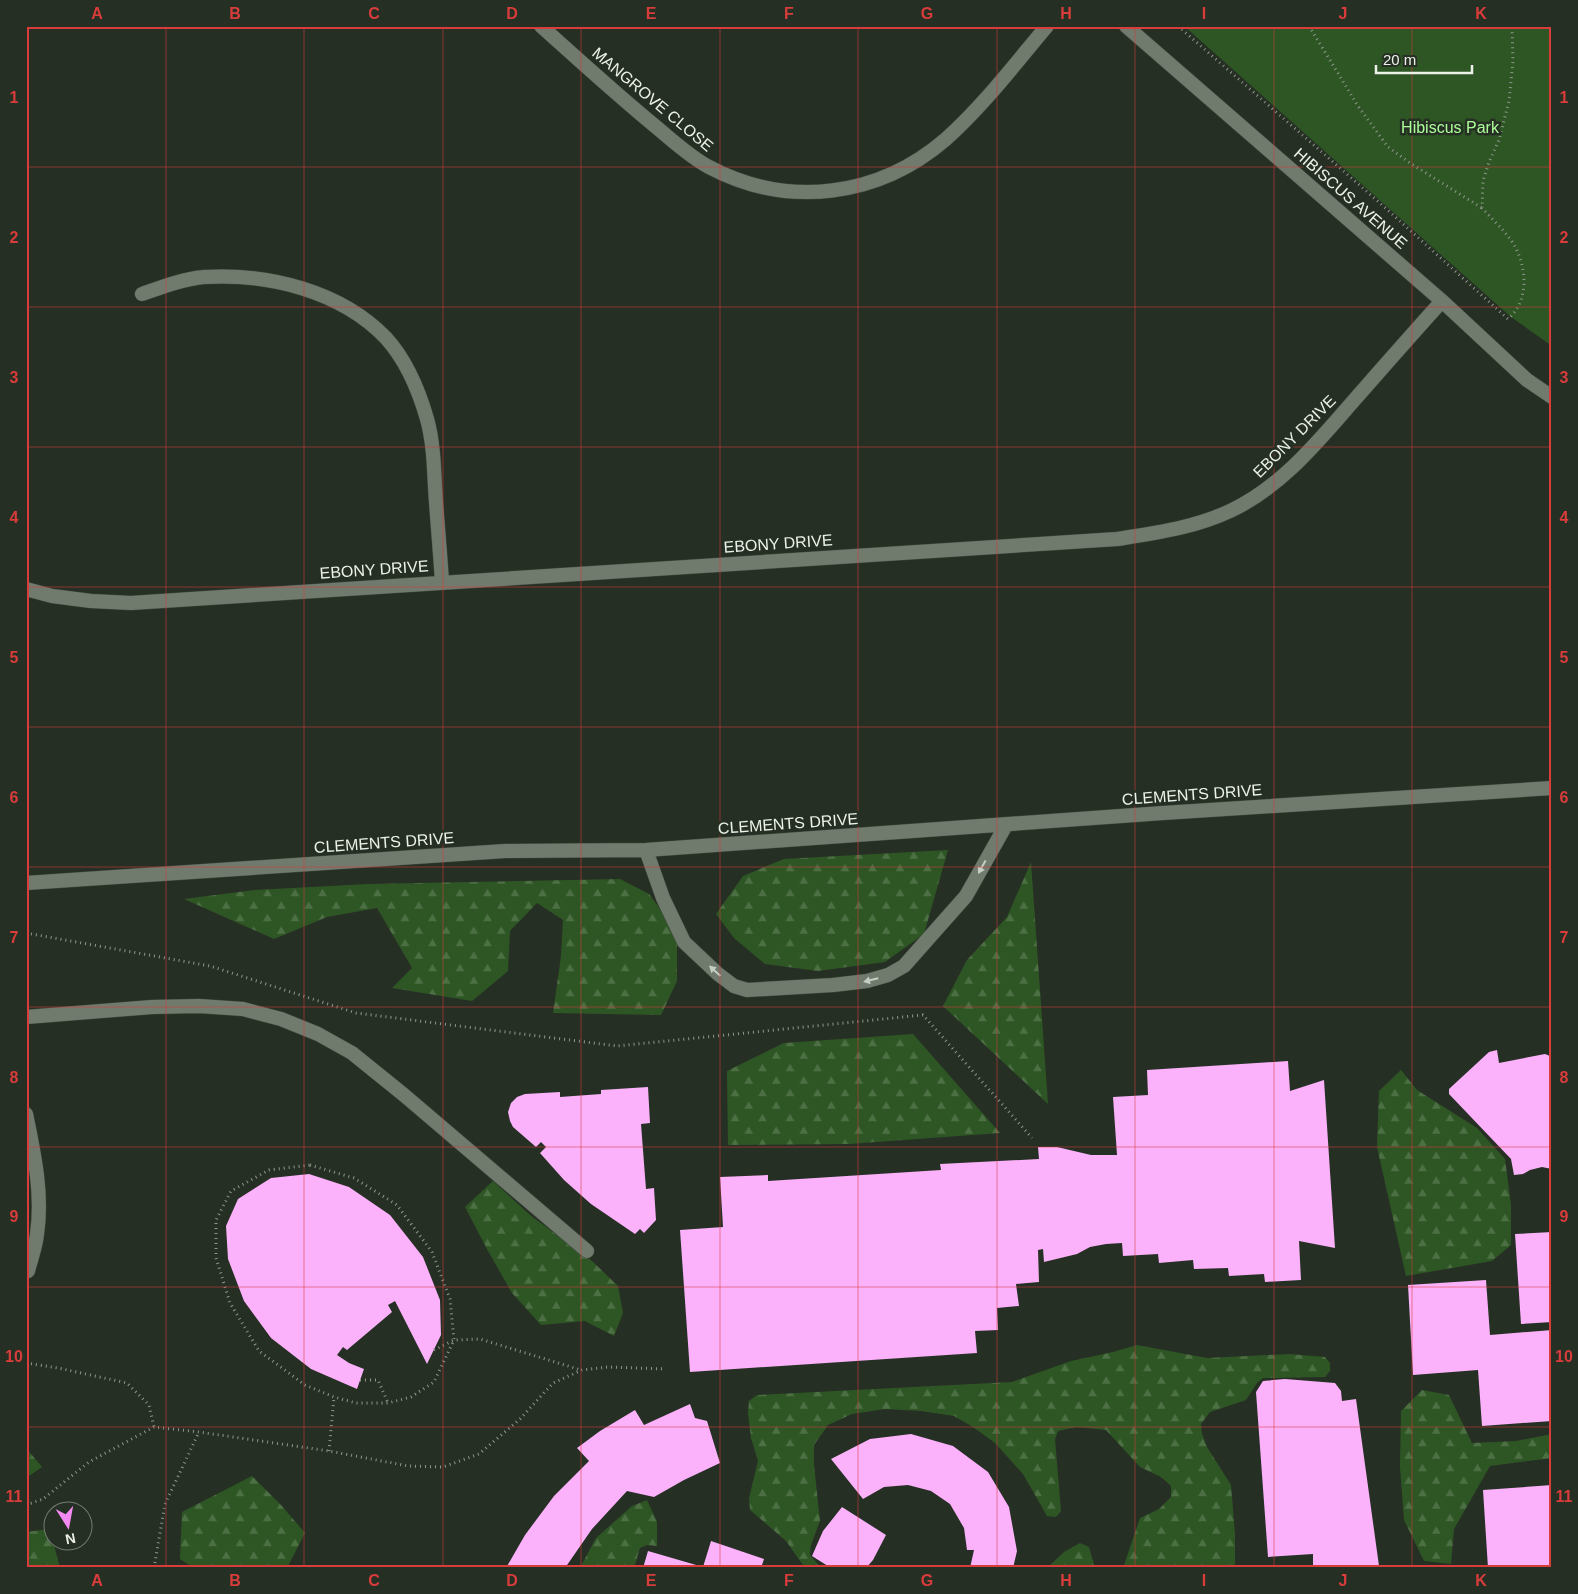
<svg xmlns="http://www.w3.org/2000/svg" width="1578" height="1594" font-family="Arial,sans-serif">
<style>
.forest{fill:url(#forest-firs)}
.park{fill:#2e5624}
.building{fill:#fbb2fa}
.lines{fill:none;stroke-linecap:round;stroke-linejoin:round}
.service-casing{stroke:#444b42;stroke-width:15}
.minor-casing{stroke:#444b42;stroke-width:15}
.path{stroke:#8f978d;stroke-width:3;stroke-dasharray:1 4;stroke-linecap:butt}
.service{stroke:#707b6e;stroke-width:14}
.minor{stroke:#707b6e;stroke-width:14}
.oneway{fill:#c6cec4}
.grid{fill:none;stroke:#d83c3b;stroke-width:1;stroke-opacity:0.55}
.labels{text-anchor:middle;stroke-width:5;stroke-linejoin:round;paint-order:stroke}
.street-label{font-size:16px;fill:#ebf1e9;stroke:#262f24}
.park-label{font-size:16px;fill:#acfd98;stroke:#262f24}
.neatline{fill:none;stroke:#d83c3b;stroke-width:2}
.grid-label{font-size:16px;text-anchor:middle;font-weight:bold;fill:#d83c3b}
</style>
<defs>
<pattern id="forest-firs" width="22" height="20" patternUnits="userSpaceOnUse" patternTransform="scale(1.25)"><rect width="22" height="20" fill="#2e5624"/><path d="M5 1l3.5 6h-7zM16 11l3.5 6h-7z" fill="#4c6f44"/></pattern>
</defs>
<rect width="100%" height="100%" fill="#262f24"/>
<path class="forest" d="M948,850L924,934L885,962L818,971L765,964L734,938L716,914L743,876L784,859Z
M1031,862L1048,1104L943,1006L967,960L1007,917Z
M620,879L649,894L677,931V981L661,1015L553,1013L561,956L563,920L537,903L510,931L508,971L472,1001L392,988L412,968L377,908L327,917L274,939L184,899L255,890L368,884Z
M913,1034L1000,1133L849,1144L728,1145L727,1071L784,1043Z
M1401,1070L1417,1090L1477,1128L1505,1159L1511,1205V1245L1492,1261L1406,1276L1377,1147L1379,1091Z
M493,1181L530,1215L592,1261L618,1286L623,1313L614,1336L585,1321L541,1325L512,1293L488,1251L465,1207Z
M1137,1345L1207,1358L1289,1354L1325,1357L1330,1363V1371L1325,1377L1263,1378L1257,1383L1246,1400L1210,1412L1201,1424L1202,1434L1207,1447L1231,1485L1235,1534V1568H1123L1140,1518L1159,1509L1171,1497V1486L1161,1477L1140,1467L1106,1430L1077,1427L1058,1431L1055,1439L1061,1511L1056,1517L1047,1516L1023,1474L995,1443L973,1427L954,1416L921,1411L885,1409L852,1414L828,1425L814,1445V1465L820,1521L811,1545L810,1555L821,1568H805L786,1541L750,1510L749,1498L758,1461L751,1438L748,1413L749,1401L757,1395L1012,1382L1071,1361L1113,1352Z
M1422,1390L1449,1395L1472,1443L1516,1441L1552,1434V1458L1490,1466L1454,1529L1451,1564L1424,1561L1404,1520L1400,1467L1401,1411Z
M26,1448L42,1467L26,1478Z
M252,1476L281,1505L305,1533L287,1568H194L180,1559L182,1512Z
M647,1500L657,1522V1546L647,1545L640,1548L634,1568H580L596,1538L632,1506Z
M50,1529L60,1568H26V1532Z
M1080,1543L1089,1547L1095,1568H1047L1064,1552Z"/>
<path class="park" d="M1184,26H1552V346L1511,317Z"/>
<path class="building" d="M1497,1050L1499,1063L1545,1054L1550,1056L1552,1064V1169L1542,1167L1530,1170L1523,1174L1514,1175L1511,1159L1449,1094V1089L1489,1052Z
M1288,1061L1290,1091L1324,1080L1335,1248L1299,1241L1301,1280L1265,1282L1264,1274L1229,1276L1228,1268L1194,1269L1193,1260L1159,1263L1158,1254L1123,1256L1122,1243L1106,1244L1090,1247L1077,1254L1044,1262L1043,1249L1038,1250L1039,1282L1016,1284L1019,1306L997,1308L998,1330L975,1331L977,1353L690,1372L680,1230L723,1227L720,1177L768,1175V1181L941,1170L940,1164L1039,1159L1038,1147H1057L1091,1155H1117L1113,1097L1148,1095L1147,1070Z
M648,1087L650,1123L641,1124L646,1189L654,1188L656,1220L644,1233L640,1229L635,1234L591,1204L564,1180L540,1153L546,1147L541,1142L536,1147L513,1127L510,1121L508,1112L511,1103L517,1097L525,1094L560,1092V1097L601,1094V1090Z
M309,1174L349,1187L390,1215L423,1257L440,1300L441,1335L427,1364L395,1301L388,1305L392,1312L347,1350L343,1347L337,1355L349,1363L364,1369L357,1389L311,1369L271,1338L244,1301L228,1259L226,1226L238,1199L271,1178Z
M1552,1232V1322L1521,1324L1515,1234Z
M1486,1280L1490,1335L1552,1330V1421L1482,1426L1478,1370L1413,1375L1408,1285Z
M1285,1379L1335,1383L1341,1391L1342,1401L1356,1399L1379,1566L1365,1568H1313V1554L1268,1557L1256,1392L1263,1381Z
M690,1404L695,1418L707,1421L720,1463L684,1480L654,1497L627,1491L592,1529L565,1568H506L525,1535L554,1496L589,1461L577,1448L600,1431L635,1410L644,1425Z
M911,1434L953,1446L988,1472L1009,1507L1017,1551L1013,1568H970L974,1550H967L964,1528L950,1504L931,1491L908,1485L884,1487L863,1499L831,1459L870,1439Z
M1552,1485V1568H1488L1483,1490Z
M842,1507L886,1535L873,1560L866,1568H831L812,1556L823,1531Z
M711,1541L764,1559L761,1568H643L648,1551L703,1567Z"/>
<g class="lines">
<defs>
<path id="service" d="M646,850L663,898L684,942L718,974L734,986L747,990L833,985L867,981L888,975L904,966L966,896L1006,825
M26,883L505,851L646,850L1163,813L1552,788
M26,1017L152,1007L199,1006L243,1009L281,1019L318,1034L352,1053L404,1095L587,1251
M26,1114C34,1153 43,1194 37,1234C36,1246 31,1259 28,1271"/>
<path id="minor" d="M541,26C579,60 616,94 655,126C672,140 690,157 709,167C788,209 879,197 946,139C983,106 1015,64 1047,26
M1126,26L1442,301L1527,380L1552,397
M142,294C162,287 183,279 204,277C268,273 341,291 386,338C406,360 419,391 427,419C433,440 434,465 435,487C437,519 440,550 442,582
M26,589L52,596L91,601L131,603L1117,539C1155,533 1194,528 1230,511C1282,487 1320,439 1356,398C1385,365 1413,333 1442,301"/>
</defs>
<use href="#service" class="service-casing"/>
<use href="#minor" class="minor-casing"/>
<path class="path" d="M1178,26L1381,204L1508,319C1530,300 1527,266 1513,243C1504,230 1492,219 1482,208L1483,181L1489,162L1499,140L1509,101L1513,61L1512,26
M1309,26L1358,106L1388,147L1410,163L1482,208
M26,933L210,966L356,1013L617,1046L923,1015L1032,1138
M310,1165L354,1178L397,1205L432,1252L450,1299L454,1340L434,1382L411,1397L388,1403H356L334,1397L305,1385L259,1351L230,1303L216,1258V1220L231,1191L269,1170Z
M434,1350L454,1340L480,1339L581,1370
M26,1363L58,1368L127,1383L149,1405L154,1427
M360,1380H378L388,1403
M329,1451L334,1397
M26,1505L43,1499L89,1462L154,1427L199,1432L329,1451L408,1466L443,1467L479,1454L520,1419L553,1383L582,1370L608,1367L666,1369
M154,1568L165,1504L199,1432"/>
<use href="#service" class="service"/>
<use href="#minor" class="minor"/>
</g>
<defs><path id="oneway-solid" d="M-6-.8H1V-3.2L6.5 0L1 3.2V.8H-6Z" transform="scale(1.25)"/></defs>
<g class="oneway">
<use href="#oneway-solid" transform="translate(982 867) rotate(119)"/>
<use href="#oneway-solid" transform="translate(715 971) rotate(-138)"/>
<use href="#oneway-solid" transform="translate(871 980) rotate(166)"/>
</g>
<path class="grid" d="M166,26V1568M304,26V1568M443,26V1568M581,26V1568M720,26V1568M858,26V1568M997,26V1568M1135,26V1568M1274,26V1568M1412,26V1568M26,167H1552M26,307H1552M26,447H1552M26,587H1552M26,727H1552M26,867H1552M26,1007H1552M26,1147H1552M26,1287H1552M26,1427H1552"/>
<g class="labels">
<g class="street-label">
<text transform="translate(653 99) rotate(40)" y="6">MANGROVE CLOSE</text>
<text transform="translate(1351 198) rotate(41)" y="6">HIBISCUS AVENUE</text>
<text transform="translate(1294 436) rotate(-45)" y="6">EBONY DRIVE</text>
<text transform="translate(778 543) rotate(-4)" y="6">EBONY DRIVE</text>
<text transform="translate(374 569) rotate(-4)" y="6">EBONY DRIVE</text>
<text transform="translate(1192 794) rotate(-4)" y="6">CLEMENTS DRIVE</text>
<text transform="translate(788 823) rotate(-4)" y="6">CLEMENTS DRIVE</text>
<text transform="translate(384 842) rotate(-4)" y="6">CLEMENTS DRIVE</text>
</g>
<g class="park-label">
<text x="1450" y="133">Hibiscus Park</text>
</g>
</g>
<rect width="1578" height="1594" fill="none" stroke="#262f24" stroke-width="55"/>
<g transform="translate(68 1526) rotate(169)"><circle r="24" fill="#262f24" stroke="#757d73"/>
<path d="M0-4L9 19L0 12L-9 19Z" fill="#f28af2"/>
<text y="-8" font-size="14" font-weight="bold" text-anchor="middle" fill="#ebf1e9">N</text>
</g>
<path d="M1376 65v8h96v-8" fill="none" stroke="#ebf1e9" stroke-width="2.5"/>
<text x="1383" y="65" font-size="15" fill="#ebf1e9" stroke="#262f24" stroke-width="4" paint-order="stroke">20 m</text>
<rect x="28" y="28" width="1522" height="1538" class="neatline"/>
<g class="grid-label">
<text x="97" y="19">A</text>
<text x="235" y="19">B</text>
<text x="374" y="19">C</text>
<text x="512" y="19">D</text>
<text x="651" y="19">E</text>
<text x="789" y="19">F</text>
<text x="927" y="19">G</text>
<text x="1066" y="19">H</text>
<text x="1204" y="19">I</text>
<text x="1343" y="19">J</text>
<text x="1481" y="19">K</text>
<text x="14" y="103">1</text>
<text x="1564" y="103">1</text>
<text x="14" y="243">2</text>
<text x="1564" y="243">2</text>
<text x="14" y="383">3</text>
<text x="1564" y="383">3</text>
<text x="14" y="523">4</text>
<text x="1564" y="523">4</text>
<text x="14" y="663">5</text>
<text x="1564" y="663">5</text>
<text x="14" y="803">6</text>
<text x="1564" y="803">6</text>
<text x="14" y="943">7</text>
<text x="1564" y="943">7</text>
<text x="14" y="1083">8</text>
<text x="1564" y="1083">8</text>
<text x="14" y="1222">9</text>
<text x="1564" y="1222">9</text>
<text x="14" y="1362">10</text>
<text x="1564" y="1362">10</text>
<text x="14" y="1502">11</text>
<text x="1564" y="1502">11</text>
<text x="97" y="1586">A</text>
<text x="235" y="1586">B</text>
<text x="374" y="1586">C</text>
<text x="512" y="1586">D</text>
<text x="651" y="1586">E</text>
<text x="789" y="1586">F</text>
<text x="927" y="1586">G</text>
<text x="1066" y="1586">H</text>
<text x="1204" y="1586">I</text>
<text x="1343" y="1586">J</text>
<text x="1481" y="1586">K</text>
</g>
</svg>
